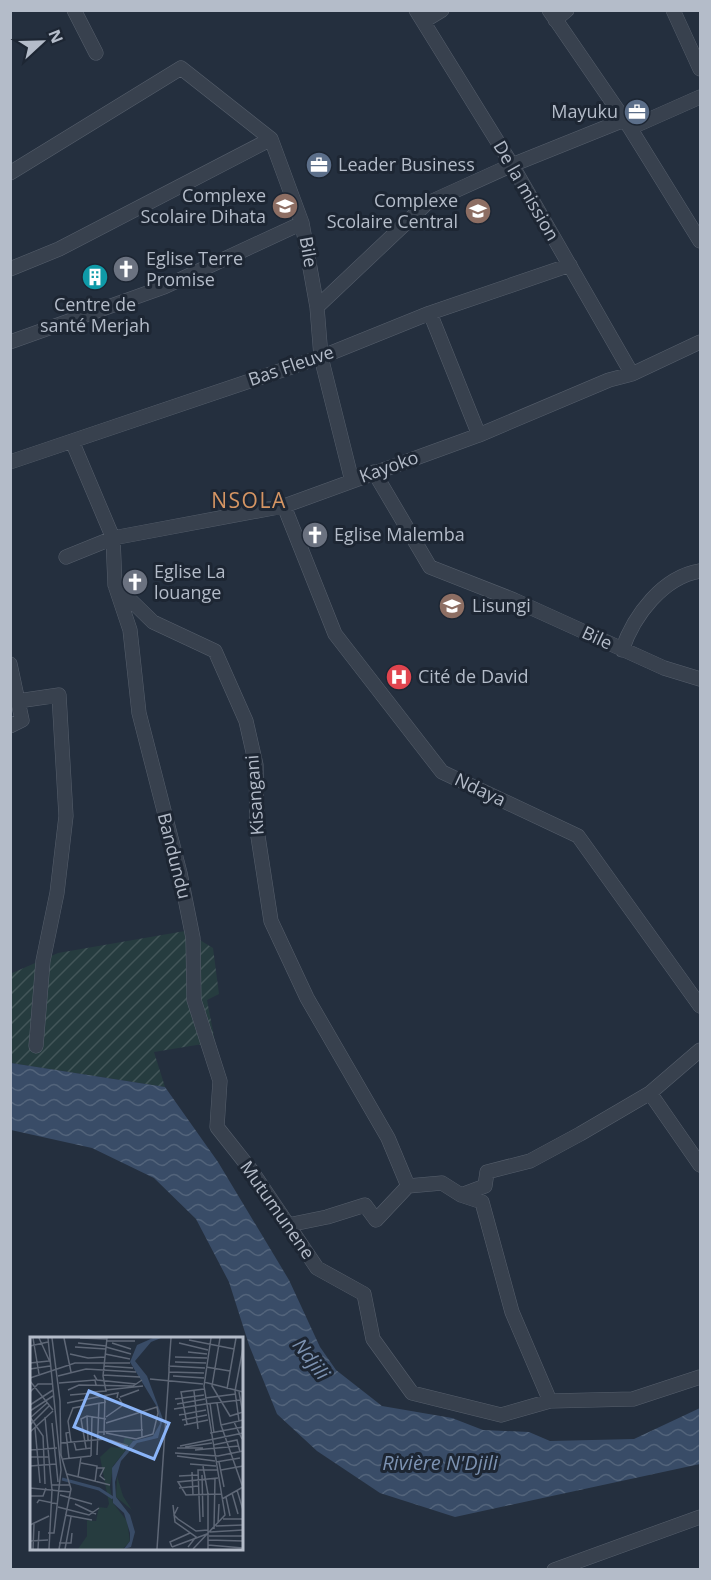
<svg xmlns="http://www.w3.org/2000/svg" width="711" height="1580" font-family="'Open Sans',sans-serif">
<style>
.garden{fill:url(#garden-furrows)}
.water{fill:url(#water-waves)}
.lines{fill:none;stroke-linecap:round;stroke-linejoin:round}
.minor-casing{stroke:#565f6c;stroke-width:15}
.minor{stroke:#38414e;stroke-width:14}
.labels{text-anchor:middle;stroke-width:6;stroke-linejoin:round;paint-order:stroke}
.poi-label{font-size:18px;fill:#b4bcc9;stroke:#1d2633;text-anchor:start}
.street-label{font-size:18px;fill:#b4bcc9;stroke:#1d2633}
.water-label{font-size:20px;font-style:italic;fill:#7c92b1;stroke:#1d2633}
.quarter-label{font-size:21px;letter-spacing:1.5px;fill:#d59563;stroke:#1d2633}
.inset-river{fill:none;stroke:#394c67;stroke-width:3}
.inset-road{fill:none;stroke:#5e6776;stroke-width:1.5}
.view{fill:#8ab4f8;fill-opacity:0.15;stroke:#8ab4f8;stroke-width:3}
.inset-edge{fill:none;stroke:#b4bcc9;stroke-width:3}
</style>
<defs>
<pattern id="garden-furrows" width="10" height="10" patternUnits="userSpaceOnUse" patternTransform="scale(1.5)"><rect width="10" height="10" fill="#263c3f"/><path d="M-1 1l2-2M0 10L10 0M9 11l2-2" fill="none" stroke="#435659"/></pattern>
<pattern id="water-waves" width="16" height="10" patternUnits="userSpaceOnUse" patternTransform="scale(1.5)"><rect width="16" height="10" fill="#394c67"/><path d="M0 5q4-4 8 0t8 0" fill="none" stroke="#53647b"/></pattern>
</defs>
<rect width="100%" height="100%" fill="#242f3e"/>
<path class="garden" d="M185,931L213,948L219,994L207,1000L215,1042L154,1052L165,1087L11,1063L10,974L58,953Z"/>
<path class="water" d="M11,1063L165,1087L218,1162L289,1280L320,1347L336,1370L382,1406L452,1418L483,1430L529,1432L550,1441L634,1439L700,1408V1464L455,1517L380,1493L317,1451L277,1414L249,1345L229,1282L196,1219L154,1178L92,1148L11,1130Z"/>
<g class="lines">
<defs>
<path id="minor" d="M74,10L96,53
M416,10L512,165L632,374
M549,10L630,128L700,241
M673,10L700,69
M555,20L567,10
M424,21L442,10
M630,128L700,97
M10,173L181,68L271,139L302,223L317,307L321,357L352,481
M10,269L59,249L271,139
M317,307L426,204L512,165L624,120
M430,313L479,435
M10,342L164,287L302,223
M72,441L113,538L115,585L153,622L215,651L246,721L256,765L257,830L271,921L307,998L388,1138L408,1186
M10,462L321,357L430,313L570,265
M374,472L430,567L514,600L664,668L700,679
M284,506L335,634L442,772L578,836L700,1006
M66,557L113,538L284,506L479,435L609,380L632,374L700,342
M115,585L130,630L139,713L180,873L193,938L194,1000L220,1081L217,1127L251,1170L317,1268L364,1294L373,1339L412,1393L501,1415L550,1401L633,1399L700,1377
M622,650C634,615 663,577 700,571
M10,664L22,720L10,726
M18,701L59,695L66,816L57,893L43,961L36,1046
M650,1093L700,1165
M461,1195L482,1202L512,1312L550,1401
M288,1225L327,1217L365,1205L376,1220L408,1186L442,1183L461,1195L485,1186L487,1172L530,1161L580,1134L650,1093L700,1050
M554,1570L700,1517"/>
</defs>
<use href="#minor" class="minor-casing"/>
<use href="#minor" class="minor"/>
</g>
<defs>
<symbol id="office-disc" viewBox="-11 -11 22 22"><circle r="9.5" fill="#5c6f8a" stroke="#1d2633"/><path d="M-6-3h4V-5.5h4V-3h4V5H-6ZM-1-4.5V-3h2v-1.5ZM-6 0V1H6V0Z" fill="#fff"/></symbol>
<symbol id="school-disc" viewBox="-11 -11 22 22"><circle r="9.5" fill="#8d6e63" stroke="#1d2633"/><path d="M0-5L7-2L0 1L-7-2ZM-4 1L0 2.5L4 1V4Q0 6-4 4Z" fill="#fff"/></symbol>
<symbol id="church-disc" viewBox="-11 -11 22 22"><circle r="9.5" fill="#6b7280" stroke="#1d2633"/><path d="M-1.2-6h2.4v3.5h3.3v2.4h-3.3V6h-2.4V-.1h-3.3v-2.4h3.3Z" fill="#fff"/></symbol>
<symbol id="building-disc" viewBox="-11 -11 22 22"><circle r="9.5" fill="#0f9aa8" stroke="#1d2633"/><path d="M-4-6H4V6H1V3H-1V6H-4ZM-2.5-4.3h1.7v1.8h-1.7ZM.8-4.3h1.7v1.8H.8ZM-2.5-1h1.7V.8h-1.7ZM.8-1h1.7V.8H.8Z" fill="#fff"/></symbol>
<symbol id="hospital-disc" viewBox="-11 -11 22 22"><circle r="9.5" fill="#e0444e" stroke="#1d2633"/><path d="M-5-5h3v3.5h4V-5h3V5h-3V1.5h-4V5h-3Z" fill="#fff"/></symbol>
</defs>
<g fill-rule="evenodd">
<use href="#office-disc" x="622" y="97" width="30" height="30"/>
<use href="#office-disc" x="304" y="150" width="30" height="30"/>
<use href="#school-disc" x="270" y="191" width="30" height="30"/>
<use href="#school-disc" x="463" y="196" width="30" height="30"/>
<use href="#church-disc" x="111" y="254" width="30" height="30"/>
<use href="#building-disc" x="80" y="262" width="30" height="30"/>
<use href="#church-disc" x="300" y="520" width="30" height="30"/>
<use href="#church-disc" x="120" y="567" width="30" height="30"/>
<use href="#school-disc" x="437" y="591" width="30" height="30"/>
<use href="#hospital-disc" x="384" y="662" width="30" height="30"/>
</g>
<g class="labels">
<g class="poi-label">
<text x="618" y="118" text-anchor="end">Mayuku</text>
<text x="338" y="171">Leader Business</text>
<text x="266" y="202" text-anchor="end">Complexe<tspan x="266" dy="21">Scolaire Dihata</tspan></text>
<text x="458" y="207" text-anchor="end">Complexe<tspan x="458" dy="21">Scolaire Central</tspan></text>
<text x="146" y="265">Eglise Terre<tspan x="146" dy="21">Promise</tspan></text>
<text x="95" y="311" text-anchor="middle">Centre de<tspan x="95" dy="21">santé Merjah</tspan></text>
<text x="334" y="541">Eglise Malemba</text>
<text x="154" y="578">Eglise La<tspan x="154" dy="21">louange</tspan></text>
<text x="472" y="612">Lisungi</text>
<text x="418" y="683">Cité de David</text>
</g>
<g class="street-label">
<text transform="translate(526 191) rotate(60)" y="6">De la mission</text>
<text transform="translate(308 252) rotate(80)" y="6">Bile</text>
<text transform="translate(291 366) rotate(-19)" y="6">Bas Fleuve</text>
<text transform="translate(389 467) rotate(-20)" y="6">Kayoko</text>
<text transform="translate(597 638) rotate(25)" y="6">Bile</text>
<text transform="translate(480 790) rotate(25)" y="6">Ndaya</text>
<text transform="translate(255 795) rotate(-94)" y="6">Kisangani</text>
<text transform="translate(174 856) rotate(76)" y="6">Bandundu</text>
<text transform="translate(277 1210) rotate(55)" y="6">Mutumunene</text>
</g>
<g class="water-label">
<text transform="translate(311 1359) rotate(52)" y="7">Ndjili</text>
<text x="440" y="1470">Rivière N'Djili</text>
</g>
<g class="quarter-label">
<text x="249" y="508">NSOLA</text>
</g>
</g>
<g transform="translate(30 1337)">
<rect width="213" height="213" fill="#242f3e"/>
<path d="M87,139L93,159L102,173L86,160Z" fill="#263c3f"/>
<path d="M95,99L103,104L83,129L80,150L83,166L97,184L100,204L93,212H48L57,199V183L66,184L69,170L77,171L79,167L70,120L81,110L92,111Z" fill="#263c3f"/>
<path d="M123,1H131L121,5L105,24L117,39L133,82L128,101L107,106L91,124L85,145L86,160L100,178L105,195L101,210L94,212L100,204V196L94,176L83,166L82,131L103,104L123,99L130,87L127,70L100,25L107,8Z" fill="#394c67"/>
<path class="inset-river" d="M32,142L69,152L83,161"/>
<path class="inset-road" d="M3,1L9,37M9,1L20,25M22,1L30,64L31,118L41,152L29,212M34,1L41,35M50,1L77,2M141,1L139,29L175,31M190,1L182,49L200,79L213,75M159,3L204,12M77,4H105M48,6L76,9M82,6L101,12M149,6L178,13M0,9L18,5M45,10L76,12M76,10L101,17M158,15L177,17M40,17L58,21L75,20M75,17L100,22M145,20L177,21M145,25L176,26M0,26L19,24M74,29L103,31M139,29V35L174,36M176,30L200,34M0,32L20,29M64,38L67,43L106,47M73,38L110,40M28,39L56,32L106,35M143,39L174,41M0,41L45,26H100M120,42L173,47M0,44L23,73M174,45L213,55M29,46L65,43L66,48M197,52L206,1M38,53L49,48L103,49L112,43M76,53L113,49M164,54L168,92M0,55L8,47H22M63,55L76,54L73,39L77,1M209,55L213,77M40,58L63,56M90,60L109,53M175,61L206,57M145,62L174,58M37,66L88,56L87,61M180,66L184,96M187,66L191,88L213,151M147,67L175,62M176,67L210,63M0,68L23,53M144,72L176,67M0,74L23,59M111,74L112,100M149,78L176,73M57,79L58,103M0,80L13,99L15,147M15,80L22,153L19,212M76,80L93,68L89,61M0,81L17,66M152,83L177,78M38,84L43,71L76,65M38,84L41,105M209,84L205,54L213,11M204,85L212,102M22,86L28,145M76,86L127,70L128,76L123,97L106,102L76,96M157,87L151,55L174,52M0,88L19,69M154,88L178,83M191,88L213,83M5,91L10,146M0,95L23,74M68,95L113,93M180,96L213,90M74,98L75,58M80,103L98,109M44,105L46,113L61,111M31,106L76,102L94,112M183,108L207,103L210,115M150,109L213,96M155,110L182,106M56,111L51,82L57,79L76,82M147,111H173M0,113L27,111M165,113L209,109M145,116L188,119L213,114M67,118L69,66M61,119L62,79M147,119L185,124M0,120H19M39,121L36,96L40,95M33,122L61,119M186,125L210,121M189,125L194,150M51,126L67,129L65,145M160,127L186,129M0,129L26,127M173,129L178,157V212M67,131H74L70,139L75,143M191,133L213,129M162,135L163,158M37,137L80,148M172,138L173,180M149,139L168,138M48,140L51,120M188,141L148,145L156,158L191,157M21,148H40M0,151L41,155M149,151L168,149M207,153L213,173M202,156L208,177M30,158L62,167M0,159H13L16,151M196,160L200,179M192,162L213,150M7,166L9,163L28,167M45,167L66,177M143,168L145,185L166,200L158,210M28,170L59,178L69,171M148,170L144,178L148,182L166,194L178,193M35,178L62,183M193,182H213M170,185L168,133H187M188,186L189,167M0,188L19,179M186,189L213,188M184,192L185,141M180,195L213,193M18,196H24L31,133L18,1M179,199H213M178,203L213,204M0,204L18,203M29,206H41L42,196M178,208L213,211M142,210L177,197M142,210L140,205L160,196M3,212L4,187M8,212L9,194M35,212L41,180M127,212L139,35M163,212L195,178L174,49L181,1"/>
<path class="view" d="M59,54L139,86L124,122L44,90Z"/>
<rect width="213" height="213" class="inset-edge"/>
</g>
<rect width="711" height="1580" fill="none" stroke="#b4bcc9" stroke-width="24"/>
<g transform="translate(42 42) rotate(68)" stroke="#1d2633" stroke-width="4.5" paint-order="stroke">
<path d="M0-4.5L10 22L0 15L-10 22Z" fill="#b4bcc9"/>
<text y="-9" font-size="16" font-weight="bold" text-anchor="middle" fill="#b4bcc9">N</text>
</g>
</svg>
